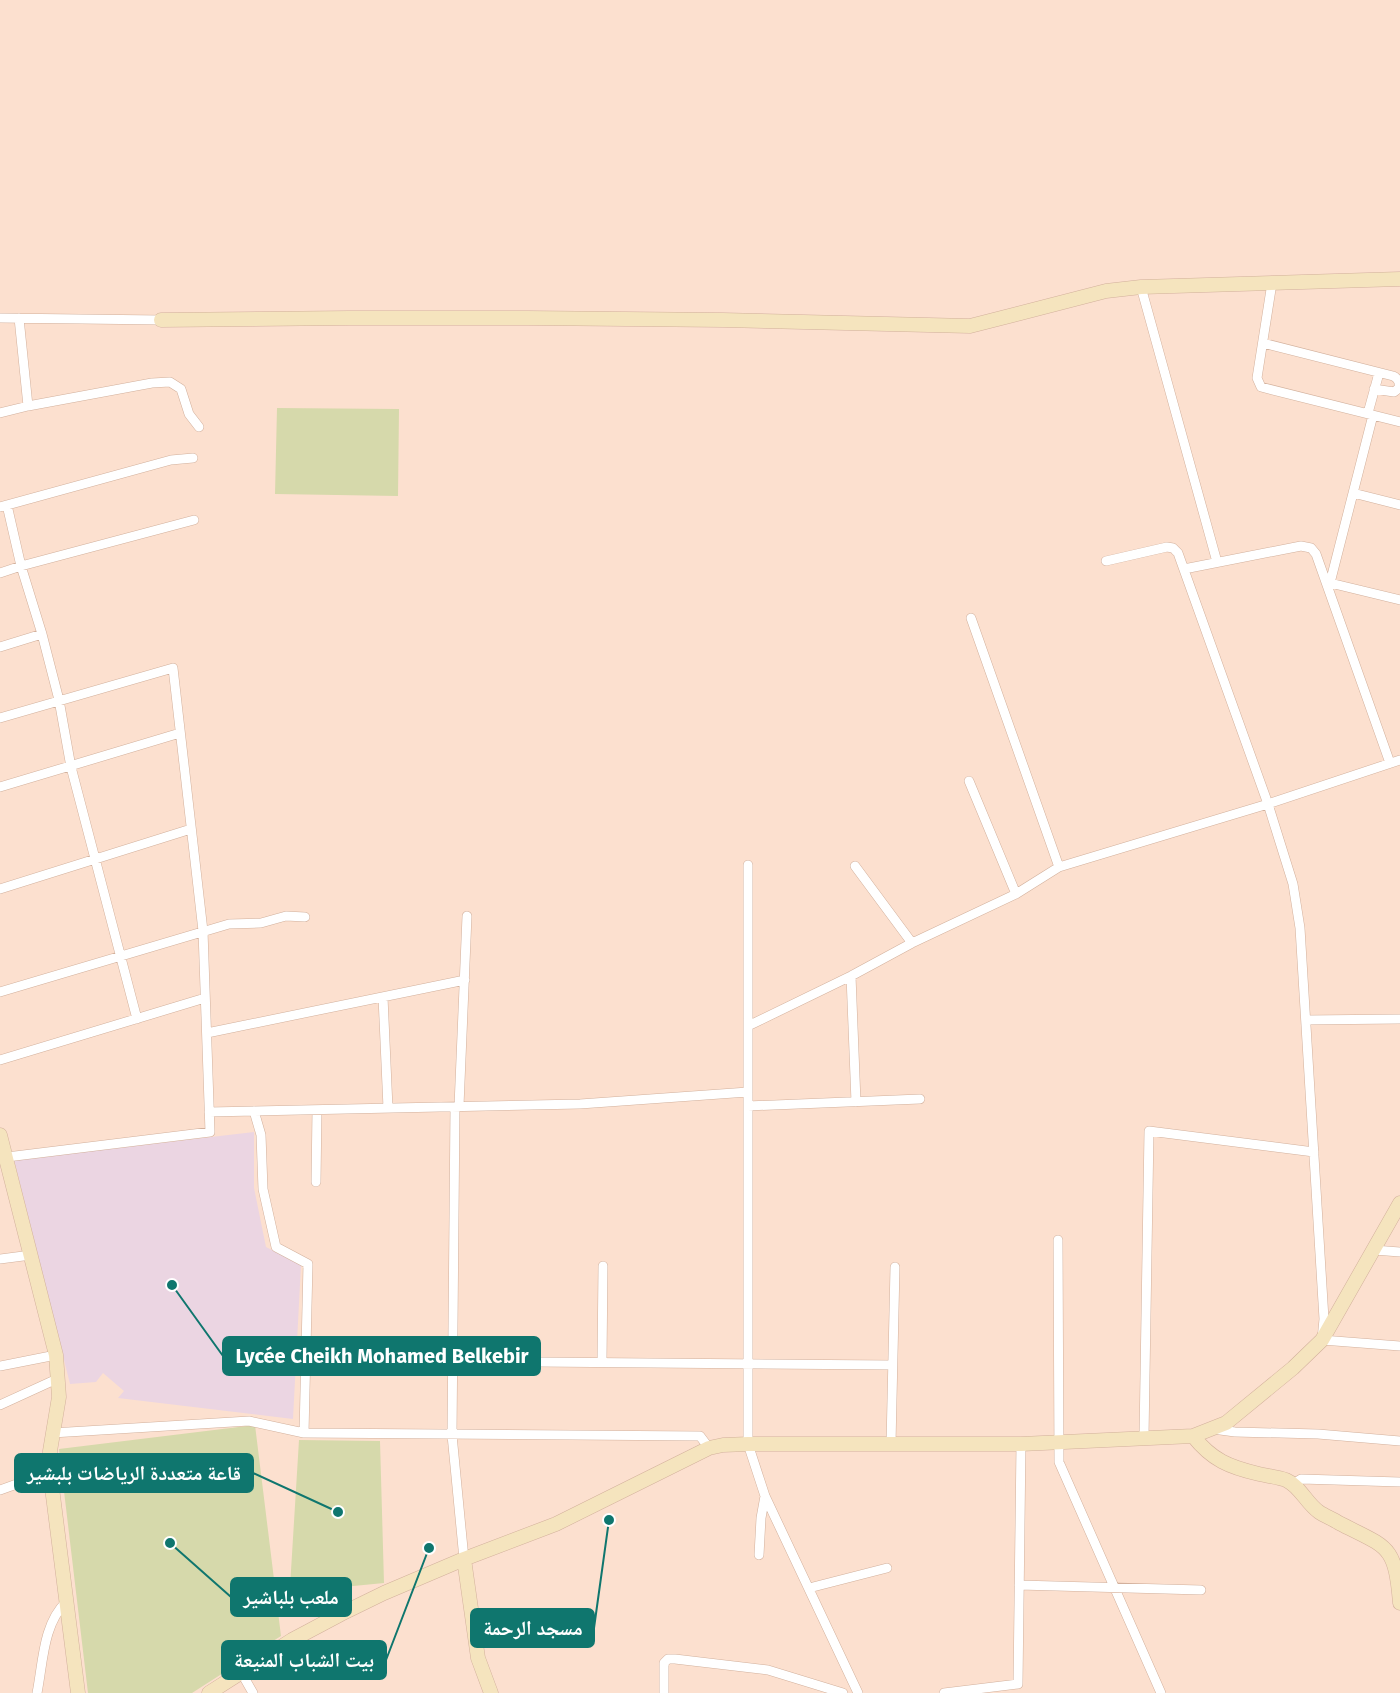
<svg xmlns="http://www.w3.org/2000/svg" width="1400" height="1693" font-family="'Fira Sans','Noto Naskh Arabic',sans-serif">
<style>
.education{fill:#ebd5e2}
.green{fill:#d6d9ab}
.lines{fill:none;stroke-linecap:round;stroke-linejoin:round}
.street-casing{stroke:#d2b09c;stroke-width:10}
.secondary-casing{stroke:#d2b09c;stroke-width:15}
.street{stroke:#fff;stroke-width:9}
.secondary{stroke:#f5e4be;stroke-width:14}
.leader{fill:none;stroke:#0f766e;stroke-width:2}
.callout-dot{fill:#0f766e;stroke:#fff;stroke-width:2}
.callout{fill:#0f766e;stroke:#0f766e;stroke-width:2}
.callout-label{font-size:20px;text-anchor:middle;font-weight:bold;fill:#fff}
</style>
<rect width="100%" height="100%" fill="#fce0cf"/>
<path class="education" d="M254,1132V1188L266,1247L301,1265L293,1419L118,1398L124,1391L103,1373L96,1382L70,1384L14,1160Z"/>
<path class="green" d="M277,408L399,409L398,496L275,494Z
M255,1425L281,1636L192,1693H88L59,1449Z
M299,1440L380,1441L384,1583L333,1588L290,1587Z"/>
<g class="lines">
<defs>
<path id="street" d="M1272,283L1257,378L1261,387L1400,422
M1141,287L1217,562
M0,318L161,320
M19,318L28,406
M1263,343L1393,376C1398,378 1400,383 1399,388L1394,392L1374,389
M0,413L28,406L152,383L170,382L181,389L189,414L199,427
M1368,413L1379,373
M1353,493L1400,505
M7,505L21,566L42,634L59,700L71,767L137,1019
M0,507L171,460L193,458
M1106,561L1167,547L1173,548L1178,553L1268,804L1293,884L1300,928L1324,1319L1322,1340L1400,1346
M1184,569L1301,546L1311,548L1316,554L1390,763
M0,573L21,566L194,520
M1326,582L1400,600
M1330,583L1373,415
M971,618L1059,867
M0,647L42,634
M0,718L173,668L203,931L210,1132L7,1157
M969,781L1016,894
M0,787L180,733
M748,865V1444L765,1496L858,1693
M855,866L912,943
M0,889L191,829
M851,976L856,1102
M0,992L229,924L261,923L286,916L305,917
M383,997L388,1108
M1306,1020L1400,1019
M748,1026L851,976L912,943L1016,894L1059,867L1268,804L1400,760
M207,1033L465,980
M0,1060L205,998
M459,1106L467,916
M748,1106L920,1099
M455,1107L452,1435L464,1559
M254,1111L261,1135L263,1189L276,1247L308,1264L304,1433
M209,1112L580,1104L748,1092
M316,1182L317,1110
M1058,1240L1059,1462L1161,1693
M1374,1250L1400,1252
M0,1259L31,1255
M305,1360L892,1365
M602,1362L603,1266
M0,1366L56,1355
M0,1405L59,1378
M1213,1429L1235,1432L1318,1434L1400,1441
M52,1433L249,1421L304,1433L700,1436L709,1448
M1144,1437L1149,1131L1314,1152
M891,1444L895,1267
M1293,1484L1301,1479L1400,1482
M0,1490L50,1472
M759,1555L761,1518L765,1496
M1019,1585L1201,1590
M809,1588L887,1568
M241,1672L253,1693
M37,1693C43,1663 43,1624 66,1602
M664,1693V1663L668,1659H675L768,1670L843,1693
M944,1693L1018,1684L1021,1444"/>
<path id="secondary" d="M161,320L349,318H528L723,320L970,326L1106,291L1141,287L1400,279
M0,1135L56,1355L59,1397L50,1451V1472L78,1693
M1193,1436C1212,1460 1229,1467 1259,1474C1268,1476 1278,1477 1286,1480C1300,1486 1306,1503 1319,1512C1325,1516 1333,1519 1339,1523C1388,1548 1395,1544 1400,1603
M464,1559L478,1658L491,1693
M209,1693L292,1640L341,1614L384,1593L464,1559L556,1524L709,1448L723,1445L748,1444H1021L1193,1436L1226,1423L1293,1368L1322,1340L1400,1203"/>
</defs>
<use href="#street" class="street-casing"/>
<use href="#secondary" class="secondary-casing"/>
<use href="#street" class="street"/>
<use href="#secondary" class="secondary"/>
</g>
<path class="leader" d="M172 1285L223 1356M338 1512L253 1473M170 1543L231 1597M609 1520L594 1628M429 1548L386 1660"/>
<g class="callout-dot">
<circle cx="172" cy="1285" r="6"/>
<circle cx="338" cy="1512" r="6"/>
<circle cx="170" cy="1543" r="6"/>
<circle cx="609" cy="1520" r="6"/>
<circle cx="429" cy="1548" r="6"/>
</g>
<g class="callout">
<rect x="223" y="1337" width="317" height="38" rx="6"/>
<rect x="15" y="1454" width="238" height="38" rx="6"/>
<rect x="231" y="1578" width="120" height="38" rx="6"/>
<rect x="471" y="1609" width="123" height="38" rx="6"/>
<rect x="222" y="1641" width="164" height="38" rx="6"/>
</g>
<g class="callout-label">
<text x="382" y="1363">Lycée Cheikh Mohamed Belkebir</text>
<text x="134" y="1480">قاعة متعددة الرياضات بلبشير</text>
<text x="291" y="1604">ملعب بلباشير</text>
<text x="533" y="1635">مسجد الرحمة</text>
<text x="304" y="1667">بيت الشباب المنيعة</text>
</g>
</svg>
